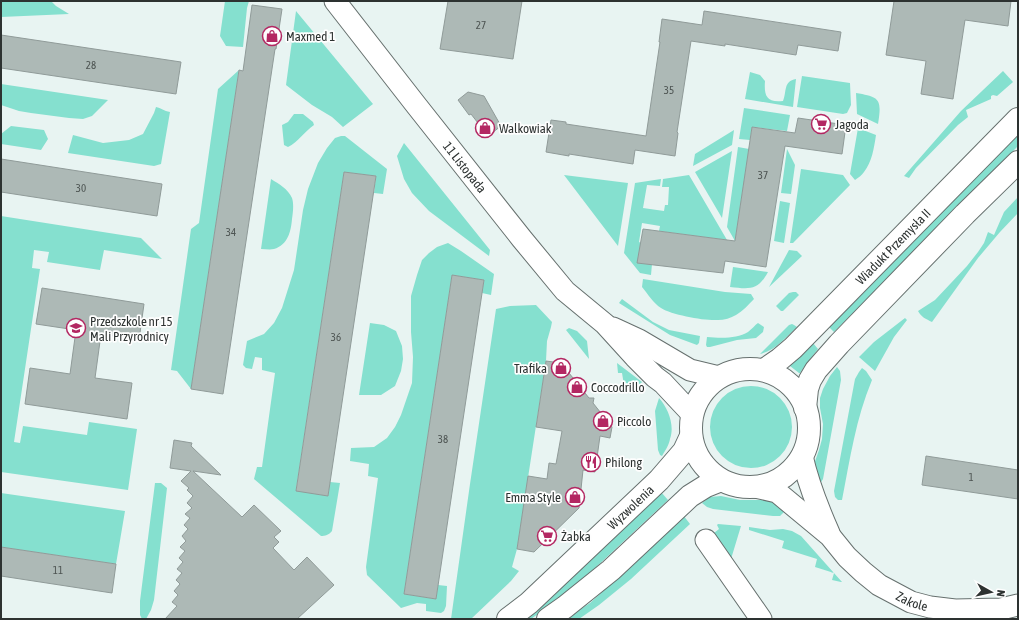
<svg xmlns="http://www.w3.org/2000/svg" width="1019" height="620" font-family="'Asap Condensed',sans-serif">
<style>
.green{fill:#85e0cf}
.building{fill:#adb9b6;stroke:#909b99}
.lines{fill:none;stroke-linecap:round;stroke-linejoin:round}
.minor-casing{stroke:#66706e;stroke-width:23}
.major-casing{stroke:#66706e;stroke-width:24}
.minor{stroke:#fff;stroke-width:21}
.major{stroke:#fff;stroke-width:22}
.labels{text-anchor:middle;stroke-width:3.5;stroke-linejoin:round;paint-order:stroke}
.number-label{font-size:11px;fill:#4d5452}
.poi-label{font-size:13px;fill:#2d3231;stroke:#fefefe;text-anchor:start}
.street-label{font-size:13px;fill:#2d3231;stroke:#fefefe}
</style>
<rect width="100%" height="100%" fill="#e8f4f2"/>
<path class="green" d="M1,1H51L56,6L69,14L1,17Z
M225,1H249L247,8L243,47L226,46L220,36Z
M296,11L373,104L343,127L332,117L312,105L286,85Z
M239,70L191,389L177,371L171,370L191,229L199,223L218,89Z
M1003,71L1013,82L997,96L993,95L991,96V99L966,110L968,117L958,125L916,168L909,178L904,176L961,111Z
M750,72L760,75L765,81C764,95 766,103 783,101C787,92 783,81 796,79L793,107L745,99Z
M802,76L850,83L851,105L847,113L843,114L797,107Z
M1,84L108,100L92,116L83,119L69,118L31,113L19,111L1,105Z
M856,93C880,97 882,99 878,124L857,114Z
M156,107C161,108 164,111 170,112L161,164L154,166L68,153L73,135L103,143L129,140L143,134L154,113Z
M744,108L790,115L787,131L752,127L750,140L739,139Z
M294,114H303L313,122L314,125C304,132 298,142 288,147L284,145L282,125L288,122Z
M11,126L44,130L48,139L41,150L1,144V134Z
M858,128L876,135C874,148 872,162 864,172C862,175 858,178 855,180L850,174Z
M734,130L732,145L693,166L695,154Z
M1018,134V146L834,332L828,326Z
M341,136H345L387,169L383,194L374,193L376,176L344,172L296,490L328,496L330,482L340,483L332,531C329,535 325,536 321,536L254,479L257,467H262L275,373L262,370V358L255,357L252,369L246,368L243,365L247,341L264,334L274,323L282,308L294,270L303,210L308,189L318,163L327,148L335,138Z
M404,143L490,250L489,256L429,211L412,193L404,179L397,156Z
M738,147L749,149L735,241L727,227Z
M787,149L795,165L791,194L781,193Z
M732,151L722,218L695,172Z
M801,169L843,175L850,185L793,243H790Z
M564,175L628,183L618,246Z
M689,175L727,240L659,231L660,226L642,223L639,242L641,243L652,264L651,275L640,273L624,253L635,183L661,179L660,186L647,185L643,208L664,211L665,205H668L669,187H662L663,179Z
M271,179C279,184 288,189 292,198C294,204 293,212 292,219C291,231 288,245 274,249C270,250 265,249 261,249Z
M1018,197V213L1000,232L978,258L932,322C926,319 921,317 918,311L935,300L967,266L978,252L984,243L988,232L994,235L1004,212Z
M780,201L790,203L784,243L774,241Z
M1,216L141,238L162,259L104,250L100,270L47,262L49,252L34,250L32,268L40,269L14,442L20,443L23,426L87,435L89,422L137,429L128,490L1,472Z
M448,243L461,251L494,274L491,295L482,293L484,280L452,275L404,594L436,599L438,585L447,586L446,606L444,611L441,613L426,611V604L417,603L401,608L367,575L366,567L378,478L368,476L369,464L350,461L351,448L374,447L387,438L395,427L401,415L412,383L413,357L411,332V296L417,275L422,260L429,253L437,247Z
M789,250L797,251L802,256L769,287Z
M733,267L768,272C758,291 749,289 730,287Z
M643,279L725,292L751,294L754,299C749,304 743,311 736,315C731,318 724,320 718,320C705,321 672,315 661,308C653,303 648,294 642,287Z
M793,292H796L799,295L783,311H781L776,306L789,293Z
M622,299L653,322L669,330L700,336L699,343L697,345L670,335L646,320L619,303Z
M536,305L552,322L551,327L547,341L546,361L517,549L512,567L519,571L511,581L471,619H451L470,484L496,309L510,306Z
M905,318L907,320L894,337L875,371L859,357L874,342Z
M370,323L384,325L396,331L402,346L403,359L401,371L395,386L381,395H359Z
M758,323L764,327L763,332L756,338L737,340L710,347H707L706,345L707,337C720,338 737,339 748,332C752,329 755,325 758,323Z
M792,324L794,325L797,327C785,338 776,350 760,354L789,325Z
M569,328L577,331L587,341L589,359L566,330Z
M813,343L818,349L804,367L800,373H799L790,366V364Z
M617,363L642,382C637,389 631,390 624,385L622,373H618Z
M837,367L840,371L841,380L823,479L818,487L813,467L819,450L822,439L823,424L820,408V398L823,389L830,376Z
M862,368L866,371L872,380C856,418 850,459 842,500H838L835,497L834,491L855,379L859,372Z
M710 427a41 41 0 1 1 82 0a41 41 0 1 1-82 0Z
M659,398C668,408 675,425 670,439C669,445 665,451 662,456L660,455L658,450L655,411Z
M155,483H161L167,488L154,600L151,610L146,619H142L140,615V601Z
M661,492L668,500L594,569L549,606L531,619H517Z
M1,493L125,511L116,564L1,547Z
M721,496L740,500H768L776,503L785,511L780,516H773L713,509L707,507L702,503L710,497Z
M683,515L690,524L631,579L599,605L579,619H565L590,603L624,572Z
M718,524L741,526L731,559L714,533L719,529L717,525Z
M749,527L770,530L783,529L792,531L801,536L842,582H841L832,580L834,573L815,567L817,559L782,548L784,541L749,530Z"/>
<path class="building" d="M448,1H522L513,59L440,49Z
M894,1H1011L1008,26L965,20L953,99L921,94L926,61L886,55Z
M252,5L282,9L276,49H275L223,394L191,389L239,70L243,71Z
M704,11L841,32L838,51L798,45L796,55L725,44V46L691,41L677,132L678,133L675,156L635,150L633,164L569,154V156L546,152L551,120L566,122V124L646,136L660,42H659L662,19L702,25Z
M1,35L181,62L176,94L1,68Z
M468,92L484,96L501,126L488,136L471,114L469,115L458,100Z
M798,118L846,125L842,154L785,146L766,267L725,261L723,273L637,263L643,229L735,241L752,127L795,133Z
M1,159L162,184L157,216L1,192Z
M344,172L376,176L328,496L296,491Z
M452,275L484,280L436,599L404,594Z
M42,288L144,304L139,340L101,334L95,378L132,383L127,419L25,404L30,368L70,374L76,330L36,324Z
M546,361L561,363L589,398H594L593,403L612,427L610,438L600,436L595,472L583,470L579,508L534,552L517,549L528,476L547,479L549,463L556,464L562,431L536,427Z
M174,440L192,443L191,446L221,475L193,471L242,517L254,505L281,531L274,537L279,542L273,548L294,570L307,557L334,585L297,619H165L177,606L172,602L178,595L174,591L180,584L176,580L182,573L177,569L183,562L179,558L185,551L180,547L186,541L182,536L188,529L184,525L190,518L185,514L192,508L187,503L193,496L187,490L189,488L181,481L191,471L170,468Z
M926,456L1018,470V499L922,485Z
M1,547L116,564L112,593L1,576Z"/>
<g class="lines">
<defs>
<g id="minor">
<path id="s1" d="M335,1L416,105L522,239L565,291L605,324L635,357L655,377L663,383L692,414"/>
<path d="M613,328L639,340L690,370L719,377"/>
<path d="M802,456C808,483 818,508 829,533"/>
<path id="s2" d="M755,487L777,492L830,536L847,557L863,572L879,585L911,602L930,607L955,610L1001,609L1018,605"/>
<path d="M706,540L761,619"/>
</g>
<g id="major">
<circle cx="750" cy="428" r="59"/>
<path id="s3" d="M764,370L780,359L793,348L1018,119"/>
<path d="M805,408L807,389L810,380L816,370L839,344L965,214L1018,162"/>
<path id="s4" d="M508,619L529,603L659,480L684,451L691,436"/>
<path d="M548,619L565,607L611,570L690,496L706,486L721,480"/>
</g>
</defs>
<use href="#minor" class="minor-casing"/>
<use href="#major" class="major-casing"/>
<use href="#minor" class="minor"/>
<use href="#major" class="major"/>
</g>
<defs>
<symbol id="shop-ring" viewBox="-11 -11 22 22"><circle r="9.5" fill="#fefefe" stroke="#b32762" stroke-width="1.5"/><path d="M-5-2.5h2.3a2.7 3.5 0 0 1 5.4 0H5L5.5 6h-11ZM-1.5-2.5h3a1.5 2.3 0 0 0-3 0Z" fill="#b32762"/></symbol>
<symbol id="supermarket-ring" viewBox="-11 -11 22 22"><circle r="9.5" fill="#fefefe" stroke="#b32762" stroke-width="1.5"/><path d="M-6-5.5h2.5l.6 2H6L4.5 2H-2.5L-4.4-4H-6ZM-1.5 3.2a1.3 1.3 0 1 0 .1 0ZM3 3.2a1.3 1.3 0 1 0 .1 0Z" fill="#b32762"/></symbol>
<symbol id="school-ring" viewBox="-11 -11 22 22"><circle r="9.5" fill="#fefefe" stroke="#b32762" stroke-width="1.5"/><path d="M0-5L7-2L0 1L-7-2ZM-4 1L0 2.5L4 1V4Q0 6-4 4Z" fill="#b32762"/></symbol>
<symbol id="restaurant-ring" viewBox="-11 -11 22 22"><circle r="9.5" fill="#fefefe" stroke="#b32762" stroke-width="1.5"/><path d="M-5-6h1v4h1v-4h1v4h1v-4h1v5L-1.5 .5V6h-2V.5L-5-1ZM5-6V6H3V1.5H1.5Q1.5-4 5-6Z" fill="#b32762"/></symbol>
</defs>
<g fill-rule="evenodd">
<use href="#shop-ring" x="261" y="25" width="22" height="22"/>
<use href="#supermarket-ring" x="810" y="113" width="22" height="22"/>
<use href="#shop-ring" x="474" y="117" width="22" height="22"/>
<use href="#school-ring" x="65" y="317" width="22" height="22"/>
<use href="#shop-ring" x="550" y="357" width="22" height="22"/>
<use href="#shop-ring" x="566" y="376" width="22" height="22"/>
<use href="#shop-ring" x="592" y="410" width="22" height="22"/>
<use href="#restaurant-ring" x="580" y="451" width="22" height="22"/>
<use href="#shop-ring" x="564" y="486" width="22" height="22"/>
<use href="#supermarket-ring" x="536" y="525" width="22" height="22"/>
</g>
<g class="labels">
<g class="number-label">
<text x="481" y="29">27</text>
<text x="91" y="69">28</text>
<text x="669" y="94">35</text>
<text x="763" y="179">37</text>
<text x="81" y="192">30</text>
<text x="231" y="236">34</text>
<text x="336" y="341">36</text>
<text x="443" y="443">38</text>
<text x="971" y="481">1</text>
<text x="58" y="574">11</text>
</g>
<g class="poi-label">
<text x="286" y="41">Maxmed 1</text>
<text x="835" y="129">Jagoda</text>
<text x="499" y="133">Walkowiak</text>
<text x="90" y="326">Przedszkole nr 15<tspan x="90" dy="15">Mali Przyrodnicy</tspan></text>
<text x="547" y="373" text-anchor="end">Trafika</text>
<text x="591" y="392">Coccodrillo</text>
<text x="617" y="426">Piccolo</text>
<text x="605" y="467">Philong</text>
<text x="561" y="502" text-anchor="end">Emma Style</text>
<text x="561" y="541">Żabka</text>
</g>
<g class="street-label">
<text dy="5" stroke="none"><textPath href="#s1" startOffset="211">11 Listopada</textPath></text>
<text dy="5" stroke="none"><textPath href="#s3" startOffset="179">Wiadukt Przemysła II</textPath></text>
<text dy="5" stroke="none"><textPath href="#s4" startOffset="166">Wyzwolenia</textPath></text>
<text dy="5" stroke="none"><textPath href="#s2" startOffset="198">Zakole</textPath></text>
</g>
</g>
<rect width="1019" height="620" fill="none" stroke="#2d3231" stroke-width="4"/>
<g transform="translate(991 592) rotate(98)" stroke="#fefefe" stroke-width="3" paint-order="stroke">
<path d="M0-3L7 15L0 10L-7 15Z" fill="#2d3231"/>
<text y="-6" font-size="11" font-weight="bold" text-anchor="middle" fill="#2d3231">N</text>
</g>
</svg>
